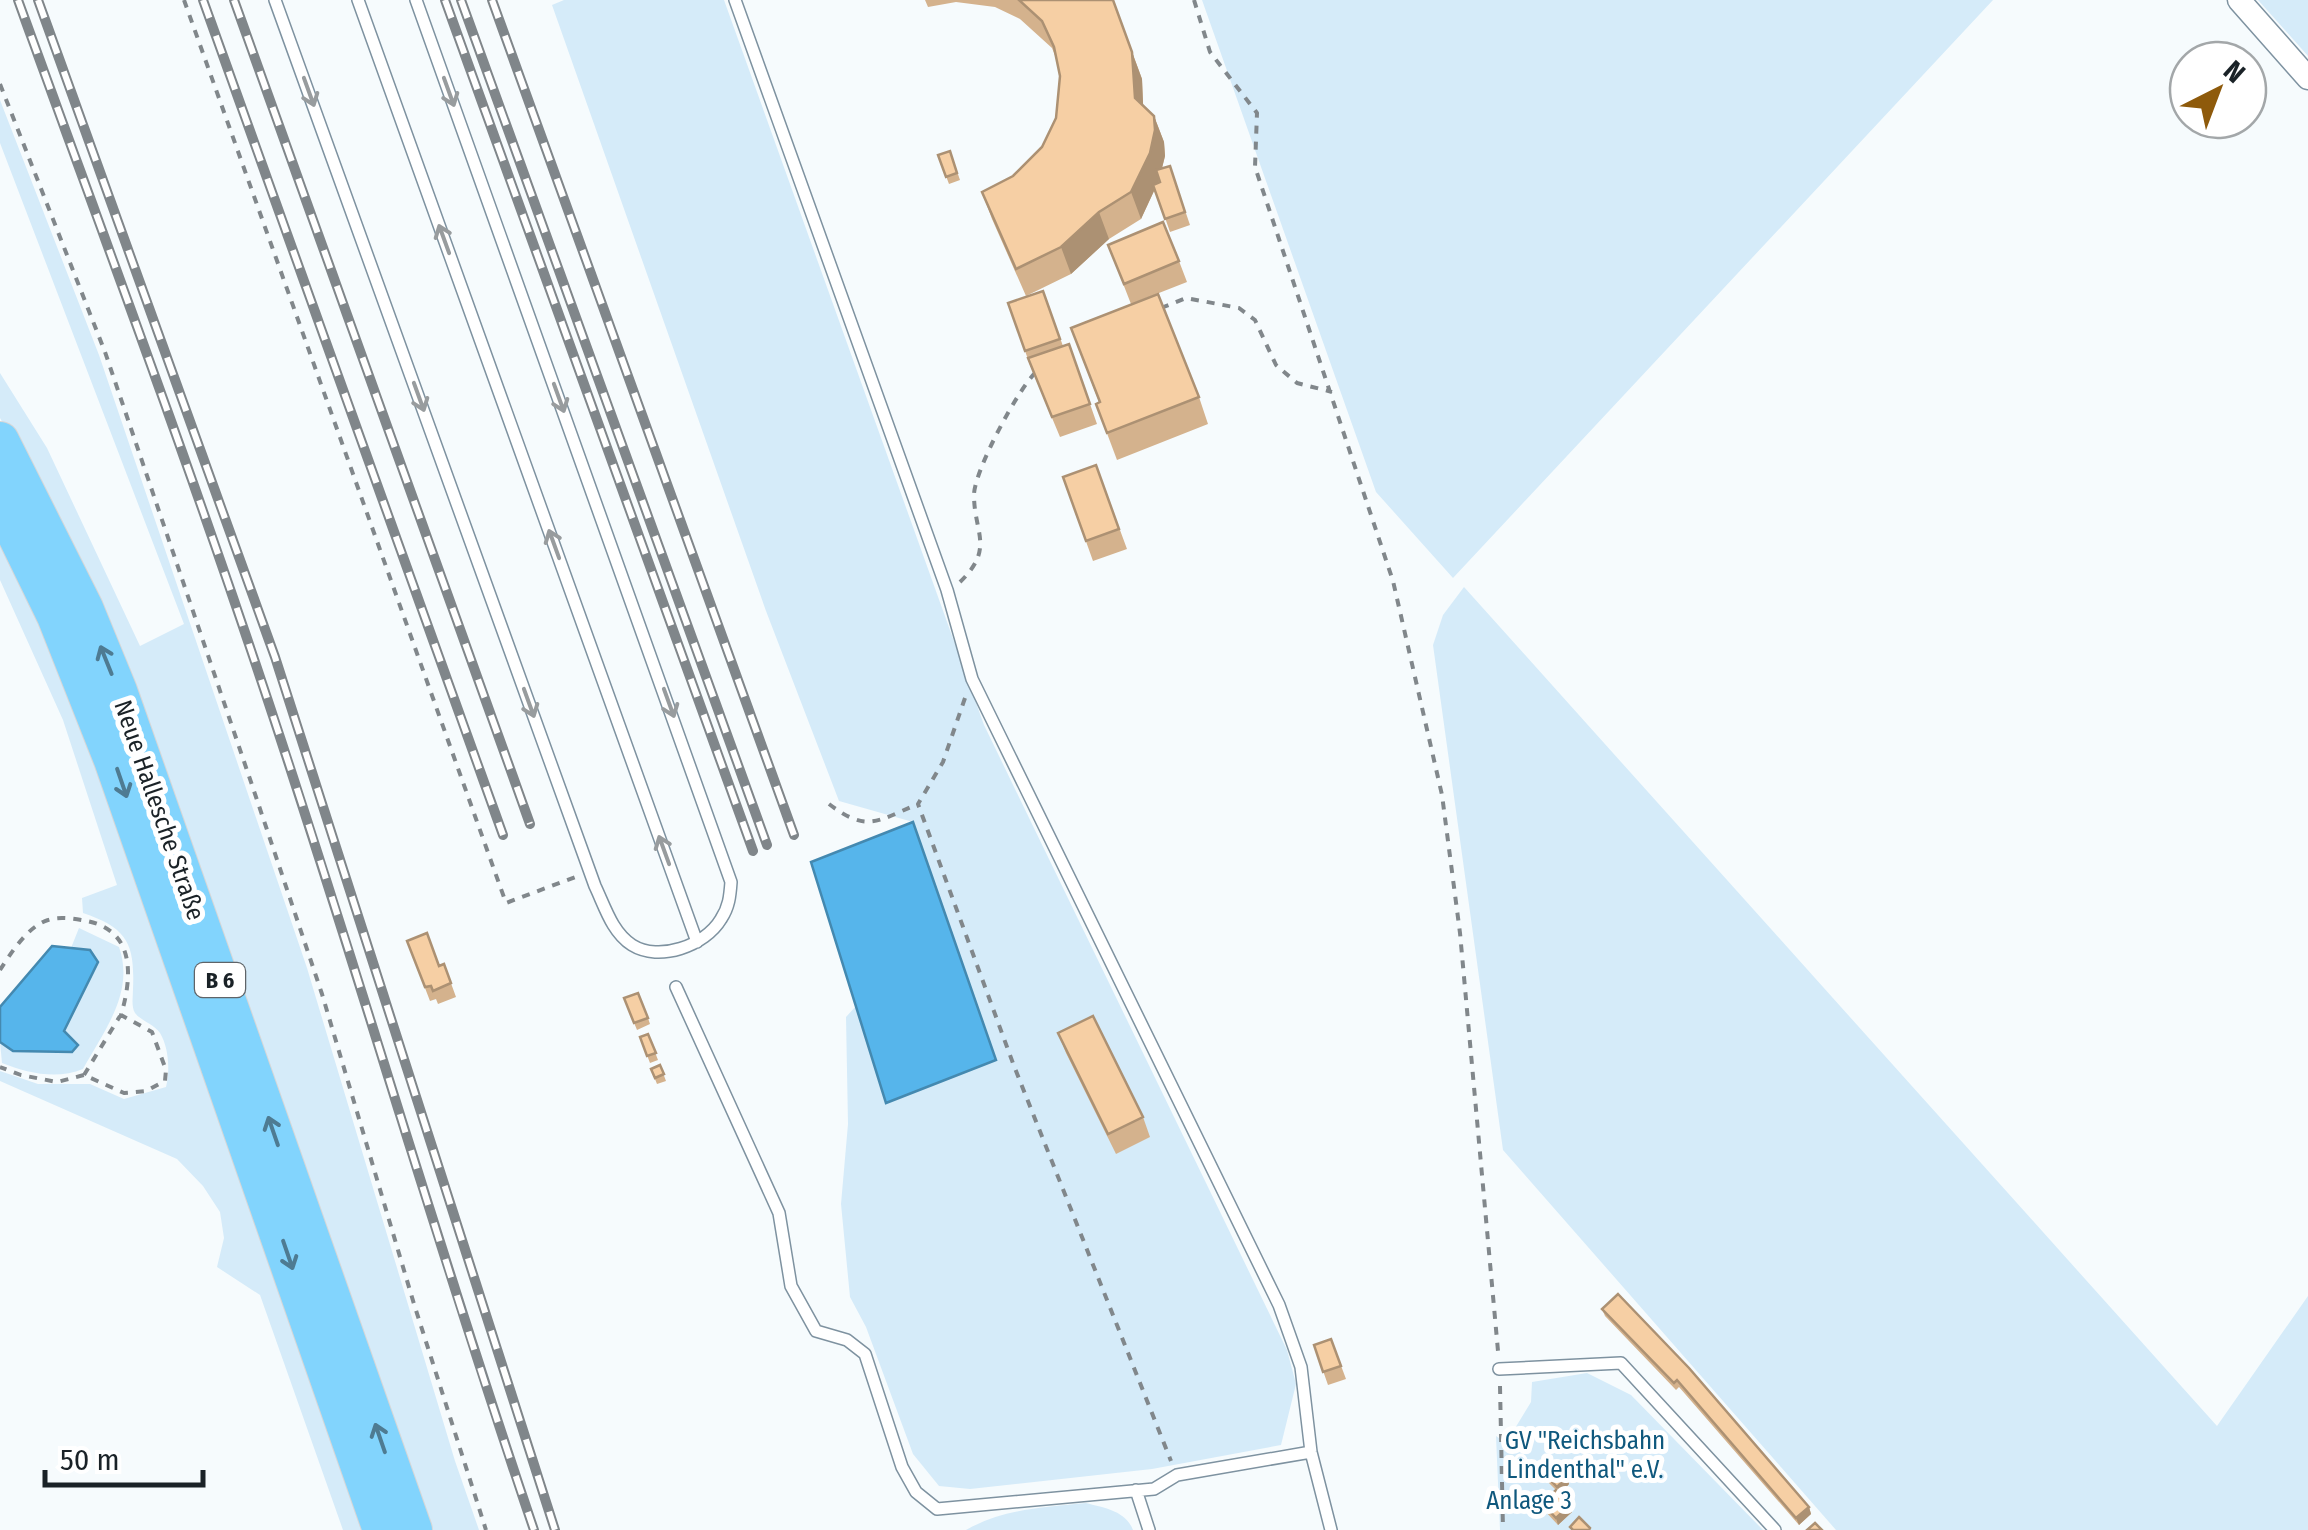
<svg xmlns="http://www.w3.org/2000/svg" width="2308" height="1530" font-family="'Fira Sans Condensed',sans-serif">
<style>
.green{fill:#d5ebf9}
.water{fill:#56b5eb;stroke:#4489b0;stroke-width:2.5}
.lines{fill:none;stroke-linecap:round;stroke-linejoin:round}
.lane-casing{stroke:#7e92a0;stroke-width:14}
.street-casing{stroke:#7e92a0;stroke-width:25}
.primary-casing{stroke:#d6d7d8;stroke-width:40}
.path{stroke:#81878b;stroke-width:4;stroke-dasharray:8 8;stroke-linecap:butt}
.lane{stroke:#fff;stroke-width:11}
.street{stroke:#fff;stroke-width:22}
.primary{stroke:#82d4fd;stroke-width:38}
.rail-casing{stroke:#80868a;stroke-width:10}
.rail{stroke:#fff;stroke-width:6;stroke-dasharray:19;stroke-linecap:butt}
.wall{fill:#d4b28d}
.shaded-wall{fill:#ac9173}
.building{fill:#f6cfa4;stroke:#ac9173;stroke-width:2.5}
.oneway{stroke:#989c9e}
.oneway2{stroke:#4e7b92}
.labels{text-anchor:middle;stroke-width:10;stroke-linejoin:round;paint-order:stroke}
.shield{fill:#fff;stroke:#5f6468;stroke-width:2.5}
.shield-label{font-size:22px;font-weight:bold;fill:#1a2227}
.street-label{font-size:25px;fill:#1a2227;stroke:#fff}
.park-label{font-size:25px;fill:#0f587d;stroke:#fff}
</style>
<rect width="100%" height="100%" fill="#f6fbfd"/>
<path class="green" d="M564,0H724L984,725L1287,1350L1296,1384L1281,1445L1152,1469L970,1489L939,1486L913,1454L866,1327L850,1297L841,1204L848,1124L846,1017L856,1006L886,1103L913,822L839,801L766,611L552,5Z
M1202,0H1993L1453,578L1376,492Z
M2258,0H2308V56Z
M0,100L99,355L307,968L455,1461L479,1530H427L50,509L0,418V373L47,448L140,646L184,624L0,143Z
M0,533L50,634L370,1530H343L260,1295L217,1267L224,1238L220,1212L203,1186L177,1159L0,1081V1071L38,1084H90L124,1099L166,1087C170,1071 169,1048 160,1033C154,1024 141,1021 135,1013C131,1006 133,997 133,989C135,943 127,928 83,913L82,898L117,885L63,720L0,580Z
M1464,587L2217,1426L2308,1296V1530H1836L1503,1150L1433,645L1443,615Z
M79,928L119,947C135,992 104,1031 83,1069C57,1080 27,1073 2,1063L0,1042L13,1051L64,1032L98,963L90,950L71,948Z
M1587,1373L1631,1395L1763,1530H1500L1496,1436L1506,1443L1531,1402L1532,1382Z
M1086,1503C1104,1508 1125,1510 1133,1530H966C1003,1509 1045,1507 1086,1503Z"/>
<path class="water" d="M913,822L996,1060L886,1103L811,862Z
M52,946L90,950L98,962L64,1031L78,1045L72,1052L13,1051L0,1042V1007Z"/>
<g class="lines">
<defs>
<path id="lane" d="M275,0L595,886C605,907 612,932 632,945C659,962 705,946 721,919C729,907 730,896 731,882L416,0
M358,0L697,942
M735,0L947,590L972,679L1279,1305L1301,1367L1311,1452L1331,1530
M676,987L779,1213L791,1286L816,1331L847,1340L865,1354L902,1467L916,1492L937,1509L1154,1489L1177,1475L1311,1452
M1499,1369L1621,1363L1775,1530
M1136,1490L1149,1530"/>
<path id="street" d="M2239,0L2308,78"/>
<path id="primary" d="M0,441L84,608L118,691L413,1530
M0,501L56,616L113,760L382,1530"/>
</defs>
<use href="#lane" class="lane-casing"/>
<use href="#street" class="street-casing"/>
<use href="#primary" class="primary-casing"/>
<path class="path" d="M184,0L506,903L578,876
M1194,0L1210,52L1257,113L1255,167L1393,581L1442,795L1460,933L1498,1351
M0,84L105,352L252,785L322,994L414,1304L486,1530
M1161,308L1186,298L1239,308L1255,320L1276,365L1297,383L1332,392
M960,582C995,548 974,533 974,495C974,471 1019,387 1037,371
M965,698L943,762L918,804L1014,1066L1171,1461
M829,804C867,833 877,821 918,804
M0,970C11,953 28,926 48,920C60,916 76,919 87,921C136,931 132,978 121,1015L152,1032L166,1070L165,1081L146,1091L124,1093L84,1075L57,1082L21,1075L0,1067
M84,1075L120,1016
M1500,1386L1503,1530"/>
<use href="#lane" class="lane"/>
<use href="#street" class="street"/>
<use href="#primary" class="primary"/>
<defs>
<path id="rail" d="M18,0C98,221 181,442 256,665C353,952 436,1243 534,1530
M38,0L275,657L555,1530
M203,0L503,835
M234,0L530,824
M445,0L753,851
M461,0L767,845
M492,0L794,835"/>
</defs>
<use href="#rail" class="rail-casing"/>
<use href="#rail" class="rail"/>
</g>
<path class="wall" d="M925,0H1113L1142,79L1143,106L1154,116L1164,142L1165,156L1162,168L1170,166L1190,225L1170,232L1155,189L1141,219L1109,239L1071,274L1026,296L992,219L982,192L1013,176L1042,147L1056,118L1060,76L1056,58L1052,48L1020,19L995,7L956,2L928,7Z
M950,151L960,180L949,184L938,155Z
M1108,245L1179,261L1187,282L1136,302L1199,397L1208,424L1117,460L1096,404L1099,402L1071,328L1131,304Z
M1043,291L1063,346L1069,344L1097,424L1060,437L1030,365L1008,303Z
M1096,465L1127,549L1093,561L1063,477Z
M407,941L439,966L444,964L456,997L438,1004L436,999L430,1001Z
M624,998L648,1018L650,1024L637,1030Z
M1058,1033L1143,1117L1150,1137L1116,1154L1066,1053Z
M648,1034L658,1060L650,1063L640,1037Z
M660,1065L666,1081L657,1084L651,1069Z
M1602,1309L1809,1507L1811,1514L1799,1525L1679,1387L1676,1390L1605,1316Z
M1331,1339L1346,1379L1328,1385L1314,1345Z
M1546,1475L1567,1477L1569,1484L1560,1494L1548,1482Z
M1542,1503L1570,1505L1572,1512L1558,1525L1544,1510Z"/>
<path class="shaded-wall" d="M1132,52L1142,79L1144,125L1135,98Z
M1154,116L1164,142L1165,156L1159,180L1141,219L1131,192Z
M1099,212L1109,239L1071,274L1061,247Z
M1567,1477L1569,1484L1560,1494L1557,1487Z
M1570,1505L1572,1512L1558,1525L1556,1518Z
M1809,1507L1811,1514L1799,1525L1796,1518Z"/>
<path class="building" d="M1019,0H1113L1132,52L1135,98L1154,116L1155,130L1150,153L1131,192L1099,212L1061,247L1016,269L982,192L1013,176L1042,147L1056,118L1060,76L1054,47L1042,21Z
M950,151L957,173L946,177L938,155Z
M1170,166L1185,212L1165,219L1153,185L1160,182L1156,170Z
M1163,222L1179,261L1124,284L1108,245Z
M1043,291L1060,339L1025,351L1008,303Z
M1158,294L1199,397L1107,433L1096,404L1100,402L1071,328Z
M1069,344L1090,404L1052,417L1028,358Z
M1096,465L1119,529L1086,541L1063,477Z
M427,933L439,966L444,964L451,983L433,991L431,986L425,987L407,941Z
M638,993L648,1018L634,1023L624,998Z
M1093,1016L1143,1117L1108,1134L1058,1033Z
M648,1034L656,1053L647,1056L640,1037Z
M660,1065L664,1074L655,1078L651,1069Z
M1618,1294L1689,1368L1809,1507L1796,1518L1677,1380L1674,1383L1602,1309Z
M1331,1339L1341,1366L1323,1372L1314,1345Z
M1556,1466L1567,1477L1557,1487L1546,1475Z
M1556,1490L1570,1505L1556,1518L1542,1503Z
M1579,1517L1590,1528L1589,1530H1573L1570,1527Z
M1815,1523L1822,1530H1807Z"/>
<defs><path id="oneway-shaft" d="M-6 0H5M1.5-3L5.5 0L1.5 3" fill="none" stroke-width="1.6" stroke-linecap="round" stroke-linejoin="round" transform="scale(2.5)"/></defs>
<g class="oneway">
<use href="#oneway-shaft" transform="translate(309 92) rotate(70)"/>
<use href="#oneway-shaft" transform="translate(449 92) rotate(70)"/>
<use href="#oneway-shaft" transform="translate(444 239) rotate(-110)"/>
<use href="#oneway-shaft" transform="translate(419 397) rotate(70)"/>
<use href="#oneway-shaft" transform="translate(559 398) rotate(70)"/>
<use href="#oneway-shaft" transform="translate(554 544) rotate(-110)"/>
<use href="#oneway-shaft" transform="translate(529 703) rotate(70)"/>
<use href="#oneway-shaft" transform="translate(669 703) rotate(70)"/>
<use href="#oneway-shaft" transform="translate(664 850) rotate(-110)"/>
</g>
<g class="oneway2">
<use href="#oneway-shaft" transform="translate(106 660) rotate(-112)"/>
<use href="#oneway-shaft" transform="translate(122 783) rotate(71)"/>
<use href="#oneway-shaft" transform="translate(273 1131) rotate(-109)"/>
<use href="#oneway-shaft" transform="translate(288 1255) rotate(71)"/>
<use href="#oneway-shaft" transform="translate(380 1438) rotate(-109)"/>
</g>
<g class="labels">
<rect class="shield" x="195" y="963" width="50" height="34" rx="8"/>
<g class="shield-label">
<text x="220" y="988">B 6</text>
</g>
<g class="street-label">
<text transform="translate(160 810) rotate(71)" y="9">Neue Hallesche Straße</text>
</g>
<g class="park-label">
<text x="1585" y="1449">GV "Reichsbahn<tspan x="1585" dy="29">Lindenthal" e.V.</tspan></text>
<text x="1529" y="1509">Anlage 3</text>
</g>
</g>
<g transform="translate(2218 90) rotate(42)"><circle r="48" fill="#ffffff" stroke="#a3a7a9" stroke-width="2.5"/>
<path d="M0-8L18 38L0 25L-18 38Z" fill="#8e5a0b"/>
<text y="-15" font-size="28" font-weight="bold" text-anchor="middle" fill="#1a2227">N</text>
</g>
<path d="M45 1470v15h158v-15" fill="none" stroke="#1a2227" stroke-width="5"/>
<text x="60" y="1470" font-size="30" fill="#1a2227" stroke="#ffffff" stroke-width="8" paint-order="stroke">50 m</text>
</svg>
